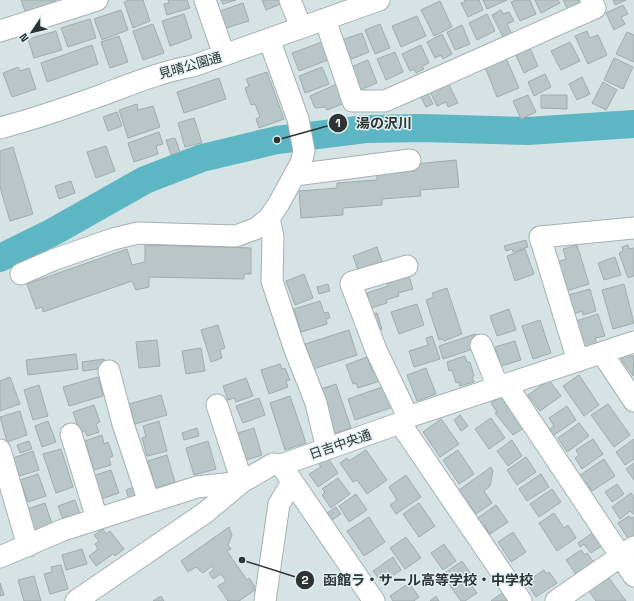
<svg xmlns="http://www.w3.org/2000/svg" width="634" height="601" font-family="'Space Grotesk','Noto Sans JP',sans-serif">
<style>
.lines{fill:none;stroke-linecap:round;stroke-linejoin:round}
.river{stroke:#5db6c3;stroke-width:28}
.building{fill:#b8c6c8;stroke:#9facae}
.minor-casing{stroke:#a4b1b4;stroke-width:23}
.minor{stroke:#fff;stroke-width:21}
.labels{text-anchor:middle;stroke-width:3;stroke-linejoin:round;paint-order:stroke}
.street-label{font-size:13px;fill:#2e3434;stroke:#e3f1f3}
.leader{fill:none;stroke:#2e3434;stroke-width:1.5}
.callout-dot{fill:#2e3434;stroke:#e3f1f3;stroke-width:1.5}
.mark-label{font-size:12px;text-anchor:middle;font-weight:bold;fill:#fff}
.callout-label{font-size:14px;text-anchor:middle;font-weight:bold;fill:#2e3434;stroke:#e3f1f3;stroke-width:3;stroke-linejoin:round;paint-order:stroke}
</style>
<rect width="100%" height="100%" fill="#d6e3e5"/>
<g class="lines">
<path class="river" d="M0,258L53,232L145,180L202,158L277,140L366,129L423,128L528,131L634,124"/>
</g>
<path class="building" d="M21,0H55L57,5L26,14Z
M129,0H143L150,21L133,28L124,2Z
M168,0H187L190,8L167,15L164,4L169,3Z
M221,0H236L223,4Z
M262,0H280L281,4L266,10Z
M464,0H479L483,10L468,17L461,3L465,2Z
M483,0H507L487,9Z
M516,0H530L536,14L520,21L511,2Z
M535,0H558L560,3L541,13Z
M563,0H585L586,2L568,10Z
M613,0H626L615,5Z
M440,1L452,27L434,36L421,10Z
M243,3L249,21L226,28L220,11Z
M623,5L628,14L621,17L625,24L614,30L606,13Z
M121,10L128,30L102,40L94,19Z
M501,10L503,14L509,12L514,21L507,24L511,33L503,37L492,15Z
M184,14L192,38L170,46L162,21Z
M487,14L495,31L477,40L469,23Z
M417,16L426,36L401,47L392,26Z
M90,19L96,38L68,47L61,28Z
M153,24L164,53L143,60L133,31Z
M380,24L390,48L375,54L365,30Z
M462,25L470,44L455,50L447,32Z
M56,31L62,50L34,58L28,39Z
M587,31L590,38L598,35L607,55L588,64L575,36Z
M627,32L634,35V62L616,54Z
M362,33L369,52L349,60L342,40Z
M442,34L452,54L443,59L441,55L435,58L427,42Z
M119,36L128,62L110,68L101,42Z
M322,42L328,60L299,71L292,53Z
M570,42L580,61L561,70L551,51Z
M92,45L98,64L47,82L41,63Z
M421,45L429,63L422,66L424,69L416,73L414,69L410,71L402,54Z
M530,48L538,66L524,73L516,55Z
M395,52L403,72L386,80L377,59Z
M506,58L519,88L497,97L485,67Z
M614,58L633,67L623,89L604,80Z
M368,60L377,83L360,90L351,67Z
M18,67L20,71L29,68L36,89L12,97L3,73Z
M322,67L329,84L305,93L299,76Z
M267,72L284,119L259,128L256,119L260,117L255,104L251,105L245,88L249,86L246,79Z
M545,74L551,87L534,96L528,82Z
M582,77L590,94L577,100L569,84Z
M219,78L226,99L184,113L177,92Z
M603,82L617,90L606,110L592,103Z
M448,83L458,103L448,107L446,102L437,106L430,92Z
M337,84L345,103L327,110L325,107L315,108L310,96Z
M428,94L433,104L426,107L421,97Z
M528,95L536,112L521,119L513,101Z
M541,95H567V109L541,108Z
M137,104L138,110L153,106L160,127L128,138L119,110Z
M117,112L122,126L108,131L103,117Z
M194,118L202,143L185,147L178,123Z
M159,132L163,144L156,146L158,154L134,162L128,143Z
M175,138L180,152L171,155L166,140Z
M106,146L115,171L96,178L87,152Z
M13,147L33,214L10,221L0,187V151Z
M456,160L459,187L420,190L421,196L382,199V205L343,208V215L301,218L299,191L337,188V183L377,180V174L415,171V164Z
M71,181L75,193L59,199L55,186Z
M526,240L528,247L513,252L512,249L506,251L504,246Z
M145,245L251,248V274H244V279L149,277V287L136,290L132,281L43,312L42,307L36,309L27,284L127,249L132,265L145,262Z
M577,245L589,284L566,291L557,262L566,259L563,249Z
M628,245L629,249L634,248V276L628,278L619,253L623,251L622,247Z
M377,247L384,267L360,276L353,256Z
M525,249L534,274L515,281L507,256Z
M615,257L621,275L604,280L598,263Z
M408,273L413,289L398,293L399,296L386,300L387,303L371,308L367,293L388,286L387,283L392,282L391,279Z
M304,274L313,298L295,305L286,281Z
M328,284L330,291L319,294L317,287Z
M624,284L634,323L613,329L602,290Z
M447,288L462,334L444,341L443,339L439,340L426,300L434,297L432,293Z
M590,289L596,311L583,315L582,311L574,314L568,295Z
M320,301L324,313L328,312L330,318L326,319L327,324L301,332L294,309Z
M417,304L424,325L399,334L391,312Z
M509,309L516,330L497,336L490,316Z
M377,313L382,329L376,331L371,315Z
M598,314L605,336L595,338L597,344L583,348L576,321Z
M540,320L551,353L533,359L522,326Z
M218,325L225,348L220,350L222,358L211,362L201,330Z
M349,330L357,355L313,369L305,344Z
M475,334L479,347L443,359L439,346Z
M432,336L440,359L414,367L409,351L428,345L426,338Z
M157,340L160,366L139,368L136,342Z
M515,341L521,360L501,366L495,347Z
M201,348L205,371L186,374L182,351Z
M629,353L632,357L634,355L633,376L621,359Z
M76,354L78,369L28,375L26,360Z
M465,356L467,362H470L474,376H472L474,382L460,386L459,382L456,383L452,370L449,371L447,362Z
M367,357L373,372L376,370L380,381L358,388L356,383L353,384L346,365Z
M104,359L105,368L83,371L82,362Z
M280,364L282,369L285,368L290,380L286,381L288,387L269,394L261,370Z
M426,368L436,394L417,401L407,375Z
M579,375L599,405L584,416L563,386Z
M10,377L20,404L0,411V381Z
M98,377L103,396L69,406L63,387Z
M246,378L253,396L236,402L234,398L228,400L223,386Z
M549,380L561,396L540,411L528,395Z
M336,384L351,428L333,434L318,390Z
M39,385L48,416L33,420L24,390Z
M385,386L393,407L355,420L348,399Z
M505,394L527,426L513,435L495,413L497,412L491,403Z
M161,395L167,415L135,424L129,404Z
M290,396L306,443L285,450L270,403Z
M259,398L265,415L243,423L236,406Z
M608,404L630,435L614,447L591,415Z
M94,405L100,422L96,424L99,432L87,436L85,431L80,433L73,412Z
M567,406L576,420L551,437L547,431L554,426L549,418Z
M20,411L27,435L7,442L0,417Z
M460,415L468,426L461,431L454,420Z
M491,418L505,438L489,449L475,429Z
M441,419L459,444L440,457L423,432Z
M48,421L56,442L42,447L35,426Z
M159,421L167,451L147,456L142,438L146,437L143,426Z
M579,423L589,436L567,452L558,438Z
M197,428L199,436L184,440L182,433Z
M254,428L262,455L243,461L235,434Z
M102,435L104,444L108,442L113,456L109,458L111,465L94,470L85,441Z
M593,439L603,454L582,469L575,458L579,455L576,450Z
M634,439V459L625,465L616,452Z
M512,440L522,456L508,466L497,451Z
M29,441L32,449L20,453L17,445Z
M208,441L216,469L194,475L186,448Z
M61,449L73,487L56,493L43,454Z
M366,450L387,480L367,494L357,480L353,482L340,463L347,458L349,461Z
M458,450L474,474L459,484L443,460Z
M33,451L39,470L19,476L13,458Z
M167,455L175,482L156,488L148,461Z
M526,457L536,472L517,485L507,470Z
M328,458L338,473L318,487L309,474L321,467L319,464Z
M604,459L615,476L592,491L587,483L582,487L576,478Z
M634,463V480L626,469Z
M491,467L493,471L490,486L484,491L492,503L476,514L459,490Z
M111,470L119,493L101,499L93,476Z
M38,474L46,496L28,502L20,480Z
M541,474L549,487L527,501L519,489Z
M406,475L421,497L396,514L390,505L397,500L389,487Z
M338,478L350,494L331,508L322,495L325,492L322,489Z
M617,484L624,494L612,502L605,492Z
M137,486L140,495L129,499L126,490Z
M552,489L561,502L539,517L530,504Z
M631,493L634,498V514H633L630,511L620,519L612,507Z
M356,494L367,510L349,522L339,506Z
M75,500L80,514L63,519L58,506Z
M45,503L52,524L34,530L27,509Z
M419,503L435,526L419,537L403,514Z
M496,505L508,522L490,534L478,518Z
M336,507L341,514L332,520L327,513Z
M554,513L564,528L568,525L576,538L557,551L539,523Z
M629,516L631,518L634,517V536L629,540L618,523Z
M369,517L385,542L364,556L347,531Z
M229,527L232,535L228,545L231,549L227,551L247,580L249,578L255,587L253,588L255,590L239,601H228L218,586L226,581L221,574L213,579L209,573L214,569L212,566L203,573L196,567L188,572L181,561Z
M103,529L106,534L110,531L124,549L115,556L113,554L96,566L89,556L98,549L95,544L99,541L94,535Z
M595,531L604,544L591,553L584,544L580,547L578,543Z
M513,532L526,552L511,562L498,542Z
M406,537L421,558L405,569L390,548Z
M444,544L456,561L443,570L431,553Z
M82,549L87,564L66,570L62,555Z
M581,550L585,555L587,553L595,564L577,576L566,560Z
M393,557L401,570L382,583L373,571Z
M462,561L477,582L472,586L477,593L465,601H461L442,575Z
M61,565L68,589L50,594L44,574L52,572L51,567Z
M544,570L546,574L549,572L557,583L536,597L526,582Z
M606,574L626,601H596L587,588Z
M34,576L41,601H24L18,580Z
M0,583L4,595L0,596Z
M409,583L419,597L414,601H393L390,596Z
M502,593L508,601H491Z
M161,596L164,601H153Z
M436,596L439,601H430Z"/>
<g class="lines">
<defs>
<path id="minor" d="M205,0L224,55
M290,0L301,27
M325,19L353,101H385L595,8L591,0
M0,31L97,0
M0,128C34,119 69,107 102,95C134,83 160,72 193,66L379,0
M295,175L410,160
M269,218L273,237L272,281L294,347L316,403L327,449
M407,266L352,282L351,284L376,350L408,417
M21,274L53,260L113,239L138,233L236,236L257,228L269,218L278,205L301,163L304,151L298,119L269,39
M481,345L498,387
M602,353L634,401
M578,361L540,237L634,228
M109,371L123,424L149,502
M506,384L634,576
M400,423L521,601
M71,434L97,519
M0,450L28,546
M281,465L374,601
M0,557L63,530L197,487L242,482L217,405
M76,601L206,512L242,482L273,464L281,465L400,423L408,417L634,342
M265,601L279,504L292,482
M556,601L634,547"/>
</defs>
<use href="#minor" class="minor-casing"/>
<use href="#minor" class="minor"/>
</g>
<g class="labels">
<g class="street-label">
<text transform="translate(190 65) rotate(-16)" y="5">見晴公園通</text>
<text transform="translate(340 444) rotate(-19)" y="5">日吉中央通</text>
</g>
</g>
<path class="leader" d="M277 140L338 123M242 560L305 580"/>
<g class="callout-dot">
<circle cx="277" cy="140" r="4"/>
<circle cx="242" cy="560" r="4"/>
<circle cx="338" cy="123" r="10"/>
<circle cx="305" cy="580" r="10"/>
</g>
<g class="mark-label">
<text x="338" y="127">1</text>
<text x="305" y="584">2</text>
</g>
<g class="callout-label">
<text x="384" y="128">湯の沢川</text>
<text x="428" y="585">函館ラ・サール高等学校・中学校</text>
</g>
<g transform="translate(32 32) rotate(235)" stroke="#e3f1f3" stroke-width="3" paint-order="stroke">
<path d="M0-3L7 15L0 10L-7 15Z" fill="#2e3434"/>
<text y="-6" font-size="11" font-weight="bold" text-anchor="middle" fill="#2e3434">N</text>
</g>
</svg>
